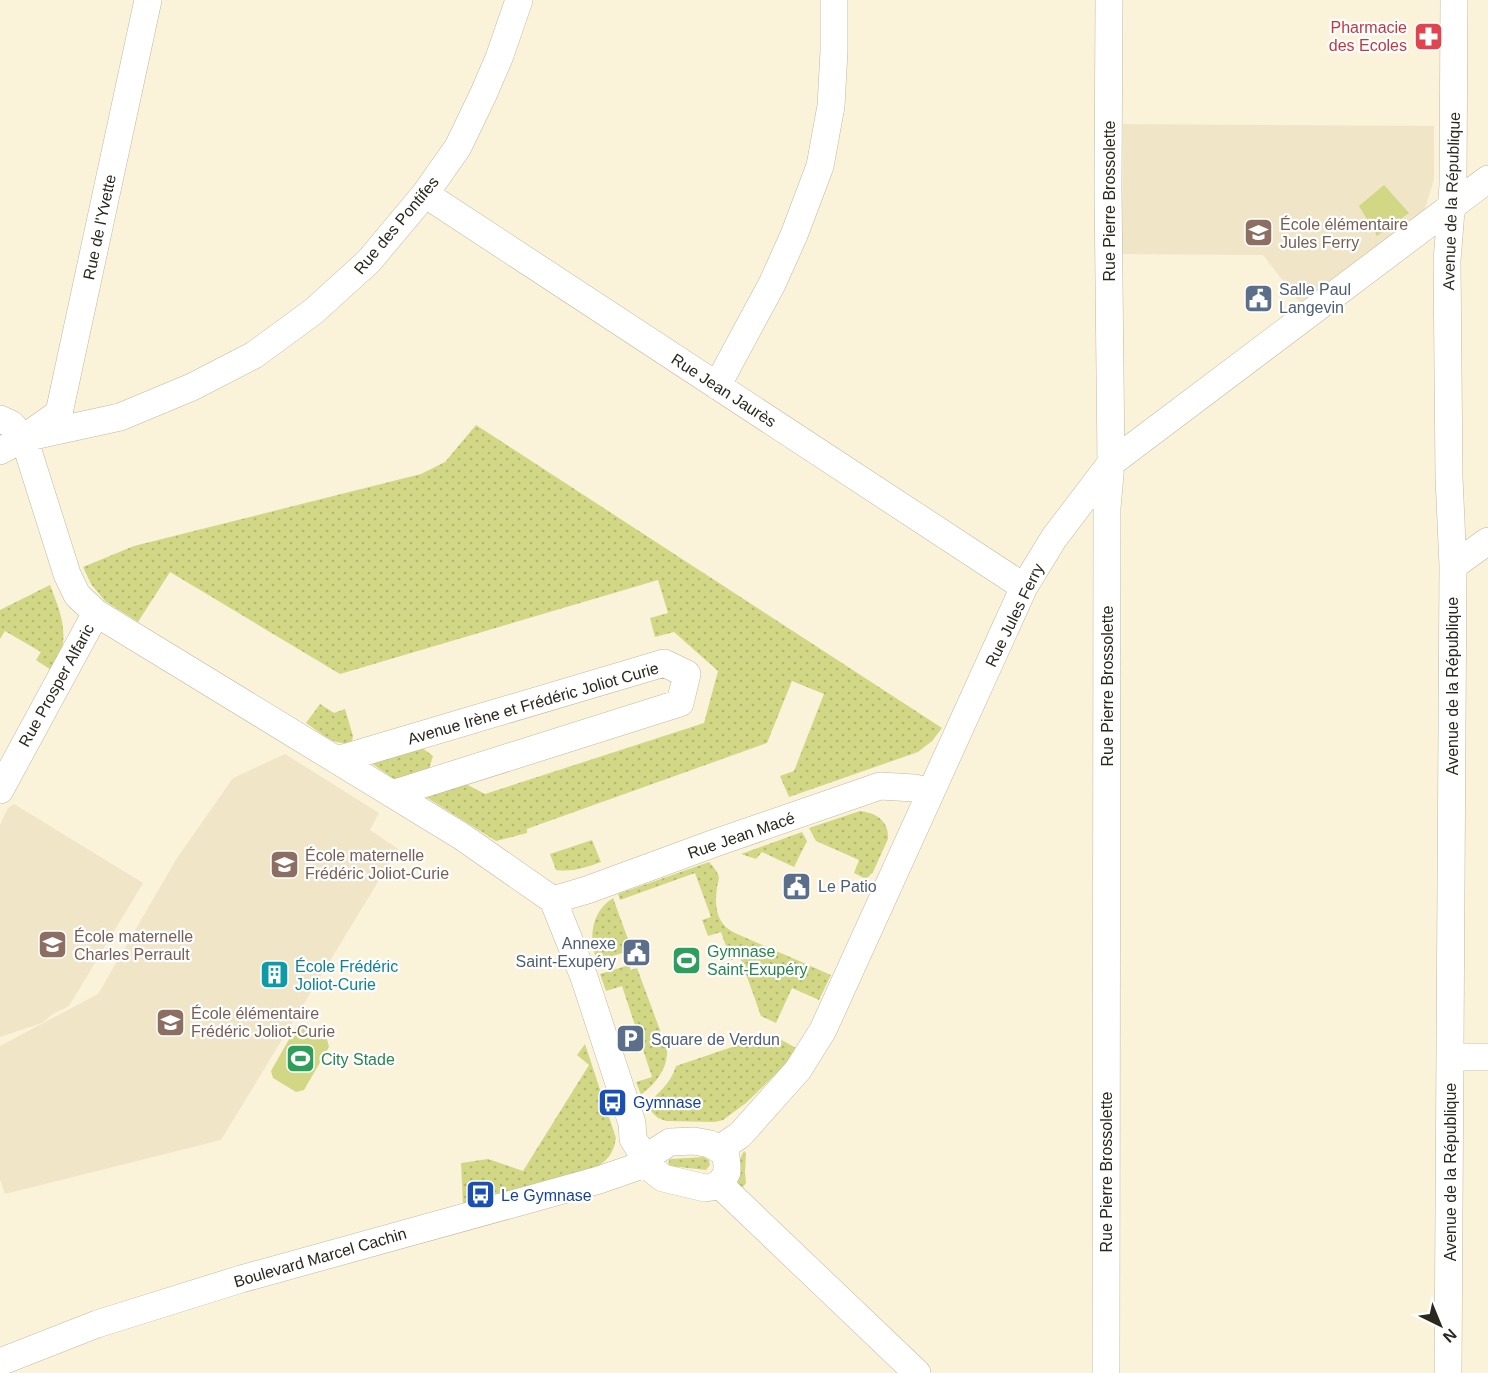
<svg xmlns="http://www.w3.org/2000/svg" width="1488" height="1373" font-family="Helvetica,sans-serif">
<style>
.built{fill:#f0e5c7}
.grass{fill:url(#grass-dots)}
.green{fill:#d2d785}
.lines{fill:none;stroke-linecap:round;stroke-linejoin:round}
.minor-casing{stroke:#c0b8a1;stroke-width:28}
.minor{stroke:#fff;stroke-width:27}
.labels{text-anchor:middle;stroke-width:4.5;stroke-linejoin:round;paint-order:stroke}
.health-label{font-size:16px;fill:#be3a42;stroke:#fff;text-anchor:end}
.street-label{font-size:16px;fill:#2b281f;stroke:#fff}
.education-label{font-size:16px;fill:#785e54;stroke:#fff;text-anchor:start}
.service-label{font-size:16px;fill:#4e5e75;stroke:#fff;text-anchor:start}
.leisure-label{font-size:16px;fill:#27864d;stroke:#fff;text-anchor:start}
.culture-label{font-size:16px;fill:#0d838f;stroke:#fff;text-anchor:start}
.transit-label{font-size:16px;fill:#164399;stroke:#fff;text-anchor:start}
</style>
<defs>
<pattern id="grass-dots" width="8" height="8" patternUnits="userSpaceOnUse" patternTransform="scale(1.5)"><rect width="8" height="8" fill="#d2d785"/><path d="M2 2h.1M6 6h.1" fill="none" stroke="#b4b972" stroke-width="1.8" stroke-linecap="round"/></pattern>
</defs>
<rect width="100%" height="100%" fill="#fbf2da"/>
<path class="built" d="M1123,124L1434,126V180L1424,211L1300,303L1263,255L1122,254Z
M285,754L379,813L370,830L398,849L221,1140L5,1194L0,1179V1046L98,994L177,858L233,778Z
M14,804L143,883L69,1006L53,1014L42,1023L0,1037V825L8,808Z"/>
<path class="grass" d="M476,425L942,728L932,741L918,752L789,797L780,776L794,771L824,694L792,681L767,743L535,826L527,829V833L496,841L421,794L462,782L485,794L704,723L718,671L674,632L655,637L650,618L668,613L658,580L340,674L170,572L138,622L105,601L91,584L83,567L134,546L421,474L445,462Z
M50,585C58,606 67,626 62,649C60,656 55,664 51,670L36,660L41,652L5,631L0,639V610Z
M320,704L334,713L345,709L353,736L352,741C336,749 320,732 306,723Z
M421,747L433,756L428,772L397,781L371,763Z
M860,811C877,813 889,821 888,839L873,872L867,878H864L854,873L859,860L816,841L809,828Z
M802,832L807,841L794,867L762,852L756,859L741,854Z
M592,840L601,862C585,868 573,872 556,870L550,854Z
M709,862C713,866 718,872 719,878C719,881 717,884 717,888C714,907 717,925 735,933L831,975L819,1000L792,988L776,1023L761,1016L740,957L731,960L721,932L708,936L702,920L711,917L695,873L620,900L618,894Z
M613,898L632,950L597,961C588,938 591,912 613,898Z
M629,965L631,970L637,968L667,1049C668,1069 656,1083 641,1095L636,1082L652,1077L622,986L606,991L600,974Z
M771,1034L796,1048L783,1067L746,1103L723,1120L715,1122L666,1121L658,1118L645,1105C658,1094 671,1083 676,1066Z
M585,1044L616,1138C614,1150 610,1159 598,1166L463,1205L461,1163L488,1159L523,1171L589,1065L577,1055Z
M744,1151L746,1153L745,1172L746,1183L741,1190C733,1179 737,1163 744,1151Z
M704,1157L709,1160L710,1165L706,1170L670,1166L668,1163L670,1159Z"/>
<path class="green" d="M1384,185L1409,213L1377,236L1359,206Z
M304,1026L327,1039L329,1047L304,1090L296,1092L273,1078L271,1071L296,1027Z"/>
<g class="lines">
<defs>
<path id="minor" d="M425,194L1024,587
M717,386L772,284L794,235L820,166L831,106L834,51V0
M0,419L11,424L24,438L67,574L77,595L96,613L461,836L553,900L584,977L632,1123L633,1139L647,1161
M24,438L120,417L192,387L254,355L314,311L369,261L425,194L458,147L483,95L499,58L519,0
M0,451L24,438L59,413L148,0
M1453,566L1488,541
M337,760L664,663L687,674L680,703L392,794
M0,790L96,613
M553,900L587,890L715,843L880,786L914,788L931,792
M1450,1057H1488
M719,1149L740,1135L798,1070L823,1030L1024,587L1054,538L1111,463L1488,179
M719,1184L917,1373
M0,1362L97,1324L241,1279L599,1180L645,1164L653,1153L670,1142L694,1141L710,1144L722,1151L726,1157L727,1165V1172L724,1178L719,1184L712,1187L705,1188L663,1178L645,1164
M1106,1373L1107,508L1111,463L1108,189L1109,0
M1448,1373L1453,566L1449,477L1447,261L1453,185L1454,0"/>
</defs>
<use href="#minor" class="minor-casing"/>
<use href="#minor" class="minor"/>
</g>
<defs>
<symbol id="pharmacy-square" viewBox="-11 -11 22 22"><rect x="-9" y="-9" width="18" height="18" rx="4" fill="#e0444e" stroke="#fff"/><path d="M-2-6h4v4h4v4h-4v4h-4v-4h-4v-4h4Z" fill="#fff"/></symbol>
<symbol id="school-square" viewBox="-11 -11 22 22"><rect x="-9" y="-9" width="18" height="18" rx="4" fill="#8d6e63" stroke="#fff"/><path d="M0-5L7-2L0 1L-7-2ZM-4 1L0 2.5L4 1V4Q0 6-4 4Z" fill="#fff"/></symbol>
<symbol id="civic-square" viewBox="-11 -11 22 22"><rect x="-9" y="-9" width="18" height="18" rx="4" fill="#5c6f8a" stroke="#fff"/><path d="M-.6-6.5H3V-4.5H.6V-3L4-1V1h2V6H-6V1h2V-1L-.6-3ZM-1.2 2.5V6h2.4V2.5Z" fill="#fff"/></symbol>
<symbol id="stadium-square" viewBox="-11 -11 22 22"><rect x="-9" y="-9" width="18" height="18" rx="4" fill="#2e9e5b" stroke="#fff"/><path d="M0-5a6.5 5 0 1 0 0 10a6.5 5 0 1 0 0-10ZM-3.5-1.8h7v3.6h-7Z" fill="#fff"/></symbol>
<symbol id="building-square" viewBox="-11 -11 22 22"><rect x="-9" y="-9" width="18" height="18" rx="4" fill="#0f9aa8" stroke="#fff"/><path d="M-4-6H4V6H1V3H-1V6H-4ZM-2.5-4.3h1.7v1.8h-1.7ZM.8-4.3h1.7v1.8H.8ZM-2.5-1h1.7V.8h-1.7ZM.8-1h1.7V.8H.8Z" fill="#fff"/></symbol>
<symbol id="parking-square" viewBox="-11 -11 22 22"><rect x="-9" y="-9" width="18" height="18" rx="4" fill="#5c6f8a" stroke="#fff"/><path d="M-3.5-5.5H1a3.5 3.5 0 0 1 0 7H-1V5.5H-3.5ZM-1-3.4V-.6H.8a1.4 1.4 0 0 0 0-2.8Z" fill="#fff"/></symbol>
<symbol id="bus-square" viewBox="-11 -11 22 22"><rect x="-9" y="-9" width="18" height="18" rx="4" fill="#1a4fb4" stroke="#fff"/><path d="M-5-6H5V4H4V6H2V4H-2V6H-4V4H-5ZM-3.5-4V0h7V-4ZM-3.5 1.2v1.5H-2V1.2ZM2 1.2v1.5H3.5V1.2Z" fill="#fff"/></symbol>
</defs>
<g fill-rule="evenodd">
<use href="#pharmacy-square" x="1412" y="20" width="33" height="33"/>
<use href="#school-square" x="1242" y="216" width="33" height="33"/>
<use href="#civic-square" x="1242" y="282" width="33" height="33"/>
<use href="#school-square" x="268" y="848" width="33" height="33"/>
<use href="#civic-square" x="780" y="870" width="33" height="33"/>
<use href="#school-square" x="36" y="928" width="33" height="33"/>
<use href="#civic-square" x="620" y="936" width="33" height="33"/>
<use href="#stadium-square" x="670" y="944" width="33" height="33"/>
<use href="#building-square" x="258" y="958" width="33" height="33"/>
<use href="#school-square" x="154" y="1006" width="33" height="33"/>
<use href="#parking-square" x="614" y="1022" width="33" height="33"/>
<use href="#stadium-square" x="284" y="1042" width="33" height="33"/>
<use href="#bus-square" x="596" y="1086" width="33" height="33"/>
<use href="#bus-square" x="464" y="1178" width="33" height="33"/>
</g>
<g class="labels">
<g class="health-label">
<text x="1407" y="33">Pharmacie<tspan x="1407" dy="18">des Ecoles</tspan></text>
</g>
<g class="street-label">
<text transform="translate(1109 201) rotate(-90)" y="6">Rue Pierre Brossolette</text>
<text transform="translate(1451 201) rotate(-88)" y="6">Avenue de la République</text>
<text transform="translate(396 225) rotate(-50)" y="6">Rue des Pontifes</text>
<text transform="translate(99 227) rotate(-78)" y="6">Rue de l'Yvette</text>
<text transform="translate(724 390) rotate(33)" y="6">Rue Jean Jaurès</text>
<text transform="translate(1014 615) rotate(-64)" y="6">Rue Jules Ferry</text>
<text transform="translate(56 685) rotate(-61)" y="6">Rue Prosper Alfaric</text>
<text transform="translate(1107 686) rotate(-90)" y="6">Rue Pierre Brossolette</text>
<text transform="translate(1452 686) rotate(-90)" y="6">Avenue de la République</text>
<text transform="translate(533 703) rotate(-16)" y="6">Avenue Irène et Frédéric Joliot Curie</text>
<text transform="translate(741 835) rotate(-19)" y="6">Rue Jean Macé</text>
<text transform="translate(1106 1172) rotate(-90)" y="6">Rue Pierre Brossolette</text>
<text transform="translate(1450 1172) rotate(-90)" y="6">Avenue de la République</text>
<text transform="translate(320 1257) rotate(-16)" y="6">Boulevard Marcel Cachin</text>
</g>
<g class="education-label">
<text x="1280" y="230">École élémentaire<tspan x="1280" dy="18">Jules Ferry</tspan></text>
<text x="305" y="861">École maternelle<tspan x="305" dy="18">Frédéric Joliot-Curie</tspan></text>
<text x="74" y="942">École maternelle<tspan x="74" dy="18">Charles Perrault</tspan></text>
<text x="191" y="1019">École élémentaire<tspan x="191" dy="18">Frédéric Joliot-Curie</tspan></text>
</g>
<g class="service-label">
<text x="1279" y="295">Salle Paul<tspan x="1279" dy="18">Langevin</tspan></text>
<text x="818" y="892">Le Patio</text>
<text x="616" y="949" text-anchor="end">Annexe<tspan x="616" dy="18">Saint-Exupéry</tspan></text>
<text x="651" y="1045">Square de Verdun</text>
</g>
<g class="leisure-label">
<text x="707" y="957">Gymnase<tspan x="707" dy="18">Saint-Exupéry</tspan></text>
<text x="321" y="1065">City Stade</text>
</g>
<g class="culture-label">
<text x="295" y="972">École Frédéric<tspan x="295" dy="18">Joliot-Curie</tspan></text>
</g>
<g class="transit-label">
<text x="633" y="1108">Gymnase</text>
<text x="501" y="1201">Le Gymnase</text>
</g>
</g>
<g transform="translate(1440 1325) rotate(137)" stroke="#ffffff" stroke-width="4.5" paint-order="stroke">
<path d="M0-4.5L10 22L0 15L-10 22Z" fill="#2b281f"/>
<text y="-9" font-size="16" font-weight="bold" text-anchor="middle" fill="#2b281f">N</text>
</g>
</svg>
